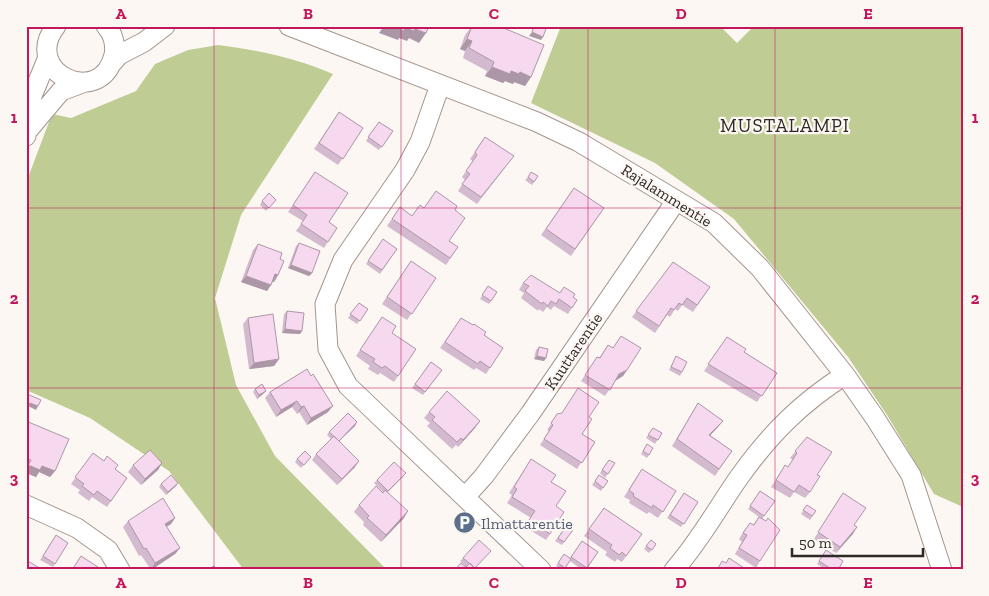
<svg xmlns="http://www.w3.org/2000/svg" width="989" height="596" font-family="'Zilla Slab',serif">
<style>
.green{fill:#bfcd95}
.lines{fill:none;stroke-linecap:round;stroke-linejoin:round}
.minor-casing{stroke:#a4958c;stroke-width:21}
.minor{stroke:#fff;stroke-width:19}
.wall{fill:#d4bace}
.shaded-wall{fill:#ac97a7}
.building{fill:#f6d8ef;stroke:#ac97a7}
.grid{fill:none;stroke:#c2185b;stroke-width:1;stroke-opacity:0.55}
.labels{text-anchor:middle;stroke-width:4.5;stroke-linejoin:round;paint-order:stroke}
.street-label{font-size:16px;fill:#2f2925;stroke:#fdf7f3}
.service-label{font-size:16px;fill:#4e5e75;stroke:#fdf7f3;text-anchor:start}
.quarter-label{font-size:19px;letter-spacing:1px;fill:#2f2925;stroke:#fdf7f3}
.neatline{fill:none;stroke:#c2185b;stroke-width:2}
.grid-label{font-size:16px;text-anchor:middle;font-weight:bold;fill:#c2185b}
</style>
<rect width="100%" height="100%" fill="#fdf7f3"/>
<path class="green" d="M561,26H720L737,43L754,26H963V507L934,494L887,415L848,357L734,219L655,163L531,103Z
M218,45C258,50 296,58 333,74L241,215L215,298L236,385L275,456L387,570H244L169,471L90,418L26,390V183L52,114L71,118L136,91L155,64L188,50Z"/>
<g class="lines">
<defs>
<path id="minor" d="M56,26C20,72 101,110 114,55C116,45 113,33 106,26
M289,26L537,122L579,142L714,223L760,268L845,375L875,418L911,475L942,570
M112,63L119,55L144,42L165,26
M440,85L420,142L405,170L343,260L325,304L328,349L348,386L541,570
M29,129L61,91L85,82
M26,136L32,96L48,57
M465,497L484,476L530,414L676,201
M26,505L77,528L108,550L120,570
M674,570C700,541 718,507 740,476C770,434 802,402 845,375"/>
</defs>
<use href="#minor" class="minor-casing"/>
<use href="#minor" class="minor"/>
</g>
<path class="wall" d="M472,26H499L531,77L525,86L514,82L513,84L505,81L503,83L485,76L487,71L463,58L465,51L460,49L465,35Z
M339,112L363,128L338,165L314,149Z
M379,122L393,131L379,150L366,141Z
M485,137L514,156L477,204L458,191L465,180L462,177L473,161L470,159Z
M315,172L329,222L337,228L324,248L296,231L303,221L288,212Z
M538,176L532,185L525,180L528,177Z
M574,188L604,208L571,256L541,235Z
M276,200L266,211L260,205L262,201Z
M400,207L412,216L424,208L455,210L449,241L458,247L446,265L387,226Z
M383,239L397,249L380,274L366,264Z
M299,243L312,273L309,276L288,268L296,246Z
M258,244L280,259L278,275L274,282L273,281L271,285L267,291L241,282L253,250Z
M411,261L436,278L407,320L382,304Z
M673,262L710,287L693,312L682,305L678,311L675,309L670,317L667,315L655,333L632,317Z
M523,283L560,293L573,297L577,300L568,314L554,306L551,310L547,307L543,312L539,309L538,311L521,298L524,293L519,290Z
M488,286L497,292L489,304L480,299Z
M359,303L368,309L357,324L348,318Z
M287,311L302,331L300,334L282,333L284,314Z
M382,317L392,333L416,349L394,382L380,373L378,375L368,369L370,366L356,356Z
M248,318L279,359L274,366L249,369L243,324Z
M461,318L484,335L503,348L486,374L476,368L474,370L440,348Z
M621,336L627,370L623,376L616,380L605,396L581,381L597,357L599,358L608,345L613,348Z
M727,337L744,352L777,373L757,402L704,371Z
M539,347L546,358L544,361L534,359L536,350Z
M676,356L682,372L680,376L669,370Z
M431,362L442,370L423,395L412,388Z
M255,389L266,391L263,394L257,399L253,392Z
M270,392L328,412L307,425L299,412L297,414L292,407L276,417L265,398Z
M698,403L723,421L718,427L710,435L732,451L715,476L672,446Z
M429,412L480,421L475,428L458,447L456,445L452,449L427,426L430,423L424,418Z
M589,417L582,434L595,442L577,469L540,445L549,431L547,430L553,421Z
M26,421L55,471L50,477L39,472L36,477L26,473Z
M355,426L339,441L355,467L337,485L312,460L316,454L331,439L327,435L329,432Z
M653,428L662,433L655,444L646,438Z
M807,437L817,475L810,492L805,498L794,492L790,498L771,487L785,465L788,467L793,460L790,458Z
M647,444L649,455L647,458L641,454Z
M93,453L127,478L107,507L92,497L89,501L78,493L80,490L71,484Z
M311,457L301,468L295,462L297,459Z
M531,459L551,482L556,506L550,534L546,540L525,527L531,518L507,503L512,495L509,493Z
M609,460L615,463L605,478L600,473Z
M162,463L158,470L141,485L128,472L133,465Z
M599,475L608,481L601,491L592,485Z
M404,476L388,492L404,518L381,542L363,525L364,522L354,512L359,505L383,492L374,483L377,480Z
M637,476L676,491L658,518L649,512L647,514L629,503L630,500L624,497Z
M178,483L176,486L166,495L159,487L161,484Z
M760,491L775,501L762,519L760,561L756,568L735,554L742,542L739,539L745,529L753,525L759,517L748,509Z
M684,493L698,502L681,527L667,518Z
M838,500L854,525L857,527L836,553L814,539Z
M807,505L816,511L810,520L801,514Z
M604,508L642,534L622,562L617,559L615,562L605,555L607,552L584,536Z
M175,518L171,524L166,527L180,548L175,554L151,570L141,555L139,556L123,527L128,521Z
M567,525L573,530L562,545L555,541Z
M56,535L68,543L53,567L40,560Z
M651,540L656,544L649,553L644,549Z
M582,541L598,552L586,570H582L570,561L564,570H561L556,566L564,554L570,558Z
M826,550L838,570H826L817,564Z
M489,554L466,567L460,561L463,558Z"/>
<path class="shaded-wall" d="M384,26H393L415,29L426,33L419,43L409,38L407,41L399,38L398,40L379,33Z
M532,32L543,37L541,40L529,36Z
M467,39L472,41L465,51L460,49Z
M492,67L511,71L520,72L531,77L525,86L514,82L513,84L505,81L503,83L485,76Z
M291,265L312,273L309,276L288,268Z
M275,274L278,275L274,282L271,281Z
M246,276L271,285L267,291L241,282Z
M285,329L302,331L300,334L282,333Z
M537,356L546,358L544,361L534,359Z
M279,359L274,366L249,369L254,363Z
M627,370L623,376L615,381L619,374Z
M266,391L263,394L257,399L259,395Z
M297,401L292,407L276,417L281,410Z
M30,403L38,406L36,410L28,406Z
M304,406L299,412L297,414L301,407Z
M333,406L328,412L307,425L311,418Z
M480,421L475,428L458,447L463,440Z
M723,421L718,427L705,441L709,435Z
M357,422L355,426L336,444L338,441Z
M359,461L355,467L337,485L342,479Z
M162,463L158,470L141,485L145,479Z
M28,465L42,466L55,471L50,477L39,472L36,477L26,473V468Z
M178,483L176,486L166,495L168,492Z
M408,511L404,518L381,542L386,535Z
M175,518L171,524L160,531L165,524Z
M857,527L853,534L836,553L840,547Z
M180,548L175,554L151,570L155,563Z"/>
<path class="building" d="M393,26H429L426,33L415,29L414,31L405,28L404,31Z
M472,26L475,27L476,26H499L544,45L531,77L520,72L519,74L511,71L510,74L492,67L494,62L469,48L472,41L467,39Z
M534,26H547L543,37L532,32Z
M339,112L363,128L343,159L319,143Z
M379,122L393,131L382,147L368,137Z
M485,137L514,156L481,197L462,184L470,174L466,171L477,155L475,152Z
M315,172L348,193L329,222L337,228L328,242L301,224L307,215L293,205Z
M531,172L538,176L534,182L528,177Z
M574,188L604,208L575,249L546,229Z
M436,191L457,206L455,210L465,218L449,241L458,247L450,258L392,219L400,207L412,216L420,205L424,208Z
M269,193L276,200L269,208L262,201Z
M383,239L397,249L382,270L368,261Z
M299,243L320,251L312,273L291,265Z
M258,244L282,253L280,259L284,261L278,275L275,274L271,285L246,276Z
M411,261L436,278L412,314L387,297Z
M673,262L710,287L697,305L687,298L682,305L679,303L674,310L671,308L659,326L636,311Z
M531,275L560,293L564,287L575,294L573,297L577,300L572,308L559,299L556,304L551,301L548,306L543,302L542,304L525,291L529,286L523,283Z
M488,286L497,292L491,301L482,295Z
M359,303L368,309L360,321L350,314Z
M287,311L304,313L302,331L285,329Z
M273,314L279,359L254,363L248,318Z
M382,317L396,326L392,333L416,349L398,376L385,366L382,368L373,362L375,359L360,350Z
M461,318L473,325L474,324L486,332L484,335L503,348L490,368L480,361L478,364L445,342Z
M621,336L641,348L627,370L619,374L610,390L585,375L597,357L600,358L608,345L613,348Z
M727,337L746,349L744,352L777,373L762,396L708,364Z
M539,347L548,349L546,358L537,356Z
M676,356L687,362L682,372L671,367Z
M431,362L442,370L425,392L415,384Z
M307,369L311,376L313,374L333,406L311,418L304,406L301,407L297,401L281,410L270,392Z
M262,384L266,391L259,395L255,389Z
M578,388L599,402L589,417L592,419L582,434L595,442L582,463L544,439L553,425L551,423L557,414L562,413Z
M447,391L480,421L463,440L461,438L457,442L432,420L435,417L429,412Z
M27,394L41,400L38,406L30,403L26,411Z
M698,403L723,421L709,435L732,451L719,469L677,439Z
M348,413L357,422L339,441L329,432Z
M26,421L69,439L55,471L42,466L40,470L28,465L31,460L26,458Z
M653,428L662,433L658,440L648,435Z
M334,436L359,461L342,479L316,454Z
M807,437L832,452L817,475L820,476L810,492L799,485L794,492L776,480L785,465L788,467L797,453L795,451Z
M647,444L653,448L649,455L643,451Z
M150,450L162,463L145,479L133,465Z
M305,451L311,457L304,465L297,459Z
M93,453L104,461L107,456L118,465L115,469L127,478L111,501L97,491L94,495L82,486L84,484L75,477Z
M531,459L556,475L551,482L566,491L556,506L564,512L550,534L529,520L535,511L512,497L517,489L514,487Z
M609,460L615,463L608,474L602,470Z
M394,462L406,473L388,491L377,480Z
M642,469L676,491L663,512L653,505L652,508L633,496L634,494L629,490Z
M171,475L178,483L168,492L161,484Z
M599,475L608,481L603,488L595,481Z
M376,486L383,493L385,490L408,511L386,535L367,518L369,516L359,505Z
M760,491L775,501L764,516L750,506Z
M684,493L698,502L684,524L670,515Z
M843,493L866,508L854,525L857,527L840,547L818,532Z
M163,498L175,518L165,524L180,548L155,563L146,548L144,549L128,521Z
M807,505L816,511L812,516L803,510Z
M604,508L642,534L626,556L622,552L619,555L610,548L612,545L589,529Z
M759,517L766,521L768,518L780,530L760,561L739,548L747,535L743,533L750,523L754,525Z
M567,525L573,530L564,542L558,538Z
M56,535L68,543L55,564L43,556Z
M479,540L491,551L475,568L463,558Z
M651,540L656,544L652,550L646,546Z
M582,541L598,552L587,568L571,557Z
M826,550L843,561L838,570H833L819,561Z
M564,554L571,559L565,568L558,563Z
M81,556L101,569V570H72Z
M729,558L747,570H717L722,561L726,563Z
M26,560L43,570H26Z
M461,563L466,567L470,563L476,570H455Z
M214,566L217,570H207Z
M764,567L768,570H762Z"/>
<path class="grid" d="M214,26V570M401,26V570M588,26V570M775,26V570M26,208H963M26,388H963"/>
<defs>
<symbol id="parking-disc" viewBox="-11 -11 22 22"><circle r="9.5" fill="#5c6f8a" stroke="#fdf7f3"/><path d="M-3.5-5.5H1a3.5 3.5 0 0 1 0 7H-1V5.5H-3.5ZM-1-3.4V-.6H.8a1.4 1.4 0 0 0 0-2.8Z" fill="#fff"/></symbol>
</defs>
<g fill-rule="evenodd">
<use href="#parking-disc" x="452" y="510" width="25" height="25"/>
</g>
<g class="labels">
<g class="street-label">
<text transform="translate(667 195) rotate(32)" y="6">Rajalammentie</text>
<text transform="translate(573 351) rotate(-56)" y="6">Kuuttarentie</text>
</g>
<g class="service-label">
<text x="481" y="529">Ilmattarentie</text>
</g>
<g class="quarter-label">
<text x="785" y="132">MUSTALAMPI</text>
</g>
</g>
<rect width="989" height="596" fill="none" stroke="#fdf7f3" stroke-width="55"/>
<path d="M792 548v8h131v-8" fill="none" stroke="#2f2925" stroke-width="2.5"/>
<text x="799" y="548" font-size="15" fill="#2f2925" stroke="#fdf7f3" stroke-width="4" paint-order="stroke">50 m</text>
<rect x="28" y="28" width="934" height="540" class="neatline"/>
<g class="grid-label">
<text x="121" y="19">A</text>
<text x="308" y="19">B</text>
<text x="494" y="19">C</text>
<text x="681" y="19">D</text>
<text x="868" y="19">E</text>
<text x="14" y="123">1</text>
<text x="975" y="123">1</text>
<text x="14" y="304">2</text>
<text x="975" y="304">2</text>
<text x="14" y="484">3</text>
<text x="975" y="484">3</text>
<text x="121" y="588">A</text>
<text x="308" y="588">B</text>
<text x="494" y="588">C</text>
<text x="681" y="588">D</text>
<text x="868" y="588">E</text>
</g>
</svg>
